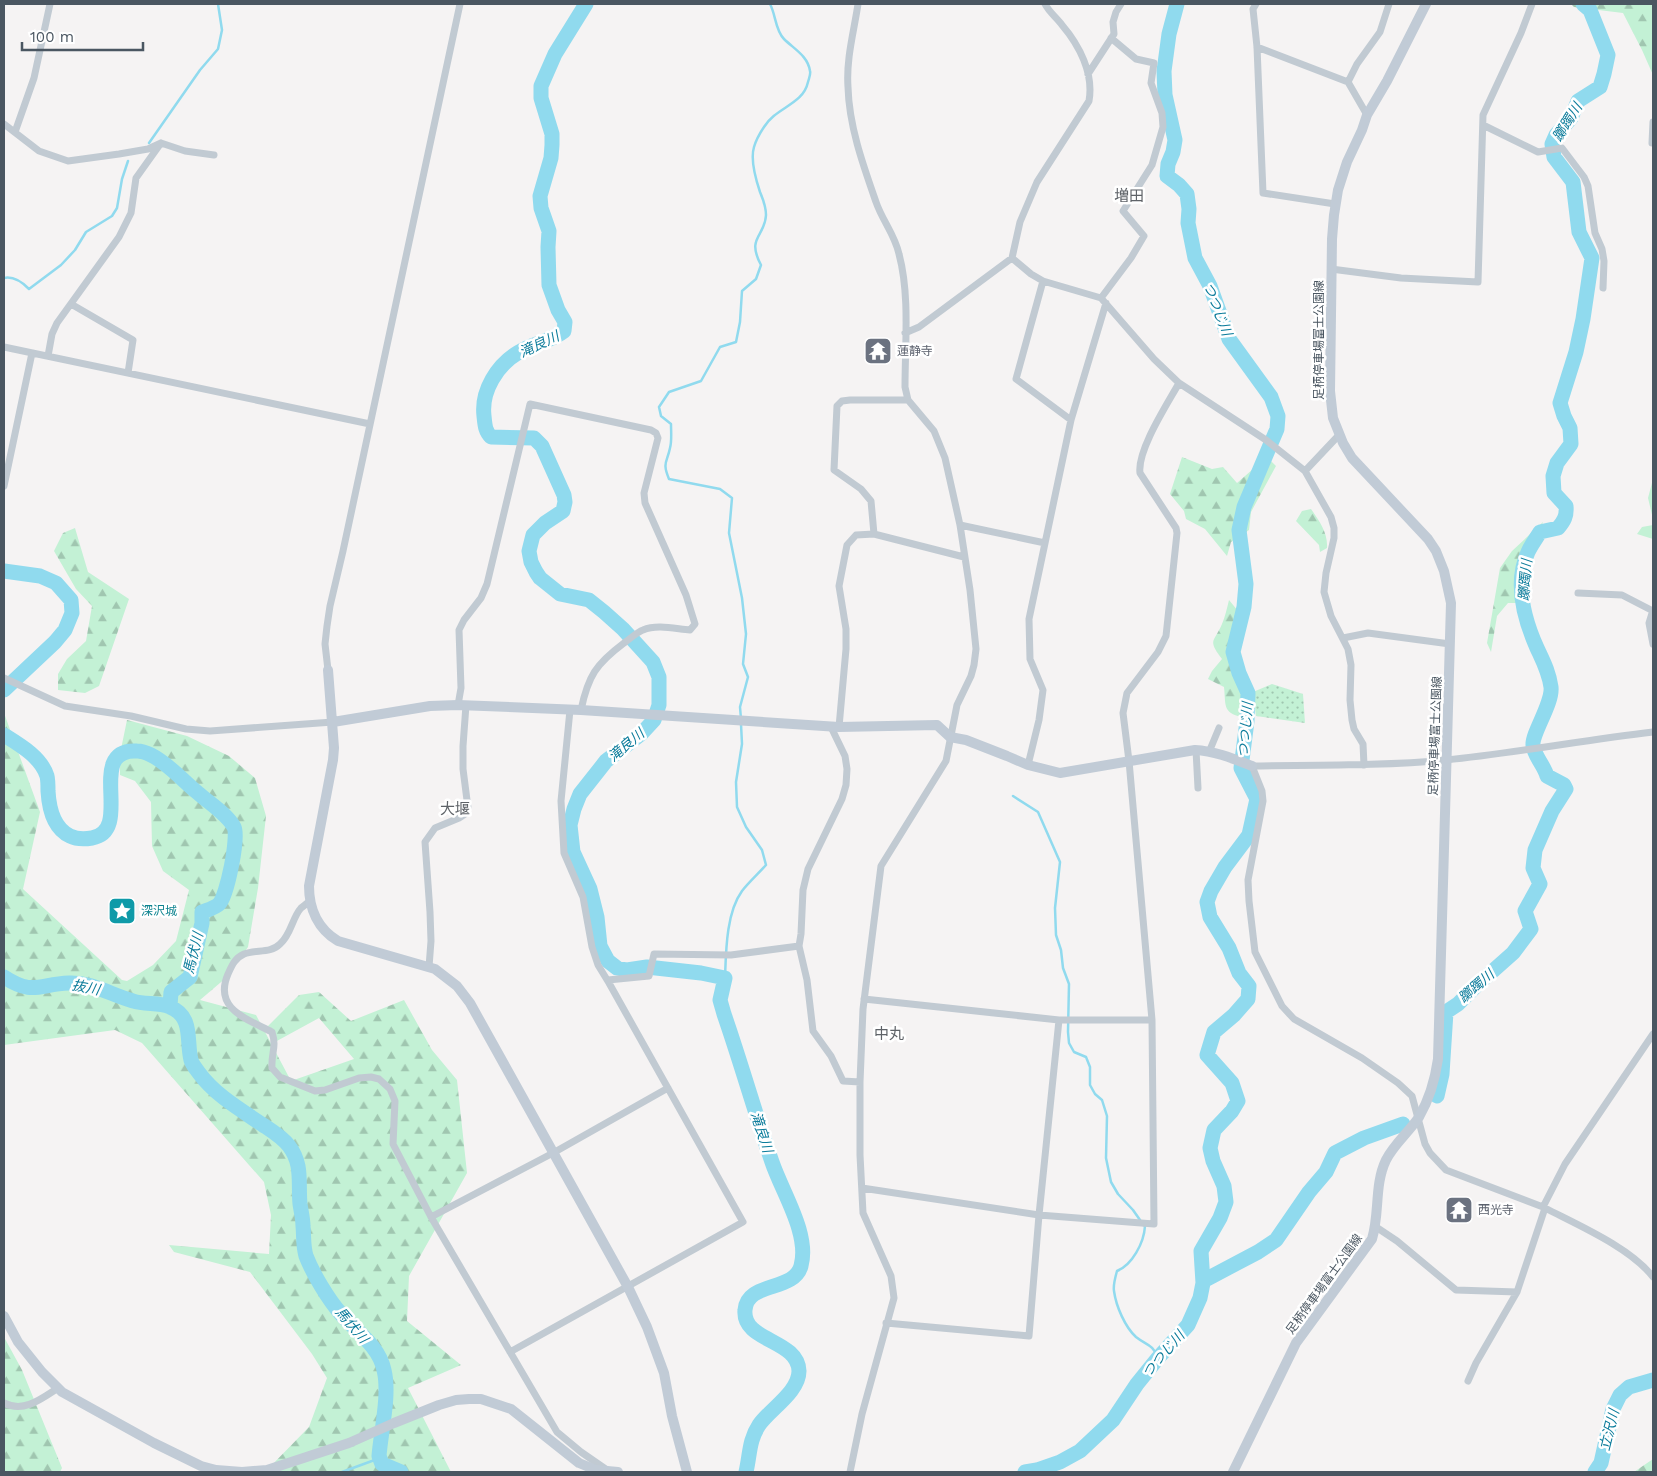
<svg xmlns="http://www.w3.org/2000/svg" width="1657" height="1476" font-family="'Work Sans','Noto Sans JP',sans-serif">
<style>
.grass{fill:url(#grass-dots)}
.forest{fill:url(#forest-firs)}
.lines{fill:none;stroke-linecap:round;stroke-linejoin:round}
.stream{stroke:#90daee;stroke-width:2.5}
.river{stroke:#90daee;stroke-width:15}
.street{stroke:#c1cad2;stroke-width:7}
.secondary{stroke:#c1cbd6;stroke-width:10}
.labels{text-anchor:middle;stroke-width:5;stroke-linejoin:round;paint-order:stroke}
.street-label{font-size:12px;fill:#4a5661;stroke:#fff}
.worship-label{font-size:12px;fill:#5b616d;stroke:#fff;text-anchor:start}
.culture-label{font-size:12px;fill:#0d838f;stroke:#fff;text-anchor:start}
.water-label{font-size:14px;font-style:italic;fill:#0c7c9b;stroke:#fff}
.quarter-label{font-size:15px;fill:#5f6368;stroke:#fff}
</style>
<defs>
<pattern id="grass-dots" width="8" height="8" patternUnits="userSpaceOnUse" patternTransform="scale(1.25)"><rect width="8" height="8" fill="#c3f1d5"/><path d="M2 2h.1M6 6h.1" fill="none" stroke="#a0c6b0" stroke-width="1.8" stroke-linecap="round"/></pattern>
<pattern id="forest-firs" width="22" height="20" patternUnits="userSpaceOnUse" patternTransform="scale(1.25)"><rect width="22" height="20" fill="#c3f1d5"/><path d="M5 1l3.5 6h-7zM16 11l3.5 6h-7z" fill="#a0c6b0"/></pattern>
</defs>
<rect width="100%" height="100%" fill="#f5f3f3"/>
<path class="grass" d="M1272,684L1303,694L1305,723L1256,716L1253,692Z"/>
<path class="forest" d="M1571,4H1653V75L1642,50L1623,13L1574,7Z
M1261,451L1276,466L1251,512L1249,530L1231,542L1227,556L1205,529L1186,519L1184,511L1170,494L1182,457L1212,469L1223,467L1237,483L1253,469Z
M1653,479V519L1648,498Z
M1311,509C1320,522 1328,533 1327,548L1320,552L1319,545L1296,521L1302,511Z
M1543,522L1517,603H1508L1497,616L1491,652L1487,643L1500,568L1512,551Z
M1653,525V539L1637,534L1642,527Z
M75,528L88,572L129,599L99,686L85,693L58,690V674L67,659L86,641L92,606L76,589L54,551L63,533Z
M1229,600L1238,611L1239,663L1249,690L1242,717C1222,713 1226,704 1224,687L1208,679L1212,671L1222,659C1207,639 1214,643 1222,624C1225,617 1227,608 1229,600Z
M4,713L40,812L23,889L122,980L127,981L153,965L176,941L189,890L163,871L152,846L151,802L135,781L120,775V754L127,720L187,736L229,756L255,778L266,816L258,888L248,947L227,977L200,1000L256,1015L291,1081L354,1059L319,1018L275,1042L268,1026L299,995L319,992L351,1021L404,1000L432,1050L457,1080L467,1173L409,1276L407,1321L461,1365L408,1388L451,1472H230L267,1470L309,1427L327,1378L312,1354L250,1272L174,1252L169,1245L269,1254L271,1215L264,1182L142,1043L115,1030L4,1045Z
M4,1337L22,1370L62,1468L60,1472H4Z
M1653,1459V1472H1634Z"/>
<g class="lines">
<path class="stream" d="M149,143L200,70L218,49L222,30L218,4
M4,278C13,276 22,282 29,289L61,265L75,250L86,232L112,216L117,208L122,179L128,161
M741,719L740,707L748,677L743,664L746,634L742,598L729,533L732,498L720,489L669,479C662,462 667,463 670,448C672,441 671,432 671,424L661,416L659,407L669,392L701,381L720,347L736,342L740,322L742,291L756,279L761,265C746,237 765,237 766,215C766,207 763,199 760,192C756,180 750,160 754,147C756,140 760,133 764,127C776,107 803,105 808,82C809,78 811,74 810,71C808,56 794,49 784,39C775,30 776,15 770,4
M1013,796L1038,812L1060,862L1055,908L1056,935L1061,950L1063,968L1069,984L1068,1032L1069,1043L1074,1052L1086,1057L1090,1067V1085L1095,1094L1102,1100L1107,1116L1106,1158L1111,1182L1118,1194L1133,1210L1140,1220
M725,978C726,952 726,913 742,891C749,882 758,874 766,865L762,850L746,827L737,807L736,782L742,744L741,724
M1143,1225L1145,1226C1144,1243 1132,1265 1117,1271C1115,1278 1113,1285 1114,1291C1116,1306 1125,1327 1136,1337C1146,1345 1153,1344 1158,1358
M342,1472L380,1458"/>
<path class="river" d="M586,4L555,54L541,86V98L552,134V145L551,158L540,196L541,208L549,231L548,247L549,285L558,310L565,322L564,331C550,342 533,343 519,352C497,365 481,391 484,416C485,425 485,431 491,437L534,438L542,446L564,495L565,502L563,511L545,523L533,535L529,551L531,562L536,572L540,578L560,594L589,600L604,612L623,629L653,662L659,677V705L654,720L642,733L606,761L580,794L574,809L570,825L573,852L590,889L597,917L600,946L608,961L617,968L627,970L647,967L701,973L725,978L720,1000L724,1014C741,1063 755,1113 772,1162C782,1192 810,1234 801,1266C794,1292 747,1281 745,1310C742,1342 798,1339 799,1371C799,1392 770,1409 759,1425C749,1440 750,1455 746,1472
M4,571L40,576L56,583L71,600L72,613L65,630L55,642L4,690
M4,735C20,745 41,757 47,776C48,780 48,787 48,791C49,808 53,828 70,836C76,839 86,839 92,838C135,831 84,748 137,751C141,751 147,753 151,755C169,764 183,781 198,793C209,803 227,814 234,827C239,837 227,896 219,904C215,908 207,910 202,912V923L190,977L171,992L170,1006
M4,977C33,996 39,984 69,983C92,982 111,995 133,1001C145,1005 159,1002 170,1007C194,1017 186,1041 191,1060C192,1064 196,1069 199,1073C215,1095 241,1110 263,1125C272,1131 282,1137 289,1146C303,1164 298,1183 300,1204C301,1211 303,1219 303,1226C304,1237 303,1246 306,1256C313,1274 328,1299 341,1314C357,1332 379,1346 384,1370C390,1394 381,1431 379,1456L382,1464L401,1472
M1437,1096L1442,1074L1446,1012L1458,1004L1477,985L1513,953L1531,929L1525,911L1540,884L1533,868L1535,850L1552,811L1566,789L1564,785L1547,776C1544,765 1534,756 1533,745C1532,733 1553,703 1551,687C1549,672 1543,661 1537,648C1524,619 1514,583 1528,552C1531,545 1536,539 1540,532L1558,528C1564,521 1567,516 1566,506L1554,493L1553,476L1557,463L1571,444L1570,428L1564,416L1560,403L1576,352L1583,319L1592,258L1579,232L1573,182L1554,157L1552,144L1556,135L1571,118L1578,101L1600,87L1604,74L1608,55L1590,10L1583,4
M1203,1281L1258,1252L1276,1240L1309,1192L1326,1172L1335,1153L1364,1138L1403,1124
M1025,1472L1037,1470L1060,1462L1080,1451L1113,1420L1137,1384L1158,1358L1188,1325L1200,1298L1203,1283L1201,1251L1220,1218L1226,1202L1224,1186L1213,1161L1210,1148L1214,1130L1232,1111L1238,1101L1232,1083L1207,1055L1214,1032L1234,1015L1248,999L1249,986L1239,973L1229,948L1210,917L1207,902L1211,891L1225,867L1249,835L1257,799L1241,768L1247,721L1248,693L1239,673L1233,652L1244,607L1246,584L1239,530L1244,507L1277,429L1278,416L1271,397L1229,339L1210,286L1195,258L1188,223L1189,209L1187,194L1179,185L1167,176L1168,164L1173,152L1175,140L1165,95L1164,71L1169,34L1177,4
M1595,1472L1601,1463L1613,1409L1620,1395L1629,1387L1653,1380"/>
<path class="street" d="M1256,4L1253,9L1257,47L1263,193L1335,204
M1257,47L1348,82
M1088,74L1114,34L1113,22L1116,12L1121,4
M1367,115L1348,82L1357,64L1380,32L1389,4
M4,124L39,151L68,161L119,154L148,149L161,143L185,151L214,155
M1483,125L1538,152L1562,148L1584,177L1588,186L1595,233L1602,249L1604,261L1603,288
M15,132L34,78L50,4
M1652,143L1653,122
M1012,258L1031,274L1043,281L1101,298L1154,359L1179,383L1266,440L1305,471L1339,435
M1331,269L1401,278L1478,282L1483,115L1521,33L1532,4
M1043,281L1016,379L1071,420
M1101,298L1131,258L1144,236L1123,211L1152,165L1163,127L1162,113L1151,83L1154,63L1136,59L1111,38
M71,304L133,340L128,373
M905,333L919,327L1012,258L1020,222L1037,182L1089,101C1094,73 1079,45 1062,25C1057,18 1049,12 1045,4
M4,347L370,424
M48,356L52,334L57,323L119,237L131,213L136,178L161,143
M908,400H850L842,401L837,406L834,470L861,489L871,501L874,534L964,557
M1305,471L1331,517L1334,528V538L1326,573L1324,592L1331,616L1348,649L1351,665L1350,700L1352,720L1354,729L1363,744L1364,765
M4,486L32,353
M960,525L1045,543
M1578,593L1622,595L1653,611
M1653,610L1649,623L1653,644
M1343,638L1368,633L1450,644
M328,670L325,644L327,626L330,606L343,551L460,4
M4,678L65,706L131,716L186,729L210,731L333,722
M458,705L461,688L459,630L464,620L481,598L487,584L530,404L651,430L656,433L658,438L644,493L645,503L686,595L695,624L690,630C676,629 657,624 643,630C637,632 630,639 624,643C596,664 588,676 581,710
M831,727L845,756L847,769L846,785L842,799L808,869L803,890L801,934L799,946L807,980L813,1031L831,1056L843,1081L860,1082
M839,727L846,649V629L839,586L847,545L856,535L874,534
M1196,750L1198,788
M1209,752L1219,728
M1028,765L1039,720L1043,690L1030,659L1029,619L1071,420L1106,303
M310,901C307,903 304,906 301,908C292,918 291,935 280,944C270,954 256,949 244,954C235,958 232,965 228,974C213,1009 247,1019 272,1032C277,1048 271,1052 272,1068L280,1077L315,1091L325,1090L359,1078L371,1077L379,1079L390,1089L395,1101L393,1144L431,1217L557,1432L581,1452L607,1470
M429,967L431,941L430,912L425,842L435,828L459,818L465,814L468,808L463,769V746L466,705
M608,980L649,976L654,954L731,955L799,946
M864,999L1059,1020H1152
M862,1188L1039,1215L1154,1224L1152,1020L1129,761L1123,713L1127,693L1158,652L1166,636L1177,533L1176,528L1140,473C1137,450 1168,403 1179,383
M1543,1207L1446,1170L1430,1153L1425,1144L1412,1096L1398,1083L1362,1058L1294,1019L1282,1006L1255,952L1249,901L1248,880L1263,801L1262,791L1252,766C1317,765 1382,766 1446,760C1515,753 1584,740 1653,732
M1545,1208C1578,1225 1631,1248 1653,1277
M431,1217L553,1153L668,1088
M1376,1227L1397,1241L1456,1290L1517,1292L1545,1208L1543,1207L1565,1164L1653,1034
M886,1323L1029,1336L1039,1215L1059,1020
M510,1352L743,1222L609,983L598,965L592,947L583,897L564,853L561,801L570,710
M1468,1381L1476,1363L1517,1292
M4,1403C24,1413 41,1399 58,1388
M850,1472L862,1414L894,1298L891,1276L863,1213L860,1155V1082L863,1009L881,866L946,761L957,705L971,676L974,665L976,649L970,590L960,525L945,458L934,431L908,400L905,387C905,344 910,295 899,254C895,235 882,220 876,202C863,165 849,126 848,87C846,59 854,31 858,4"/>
<path class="secondary" d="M328,670L334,748L333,760L309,886C309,909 318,929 338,941L435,969L457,986L470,1003L628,1287L647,1327L664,1373L672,1416L687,1472
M333,722L430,706L458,705L581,710L839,727L937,725L950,737L966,740L1007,756L1028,765L1060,773L1195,750C1215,751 1234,759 1252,766
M4,1316L18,1342L42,1372L62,1392L154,1443L201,1466L216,1470L242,1472L267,1470L349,1443L394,1423L439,1405L456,1400L469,1399H481L511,1409L579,1463L596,1470L618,1472
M1233,1472L1296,1343L1372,1239C1380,1213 1374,1185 1386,1160C1394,1144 1409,1132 1419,1117C1430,1098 1435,1080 1438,1059L1451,603L1444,571L1436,551L1428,539L1352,458L1343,443L1333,418L1330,391L1332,239L1334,215L1338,190L1347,162L1362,130L1367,115L1387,81L1426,4"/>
</g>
<defs>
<symbol id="temple-square" viewBox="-11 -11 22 22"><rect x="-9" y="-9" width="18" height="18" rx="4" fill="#6b7280" stroke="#fff"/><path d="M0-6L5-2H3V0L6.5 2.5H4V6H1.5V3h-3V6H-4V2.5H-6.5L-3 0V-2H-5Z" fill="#fff"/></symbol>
<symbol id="sight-square" viewBox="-11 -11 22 22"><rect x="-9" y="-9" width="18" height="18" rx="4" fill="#0f9aa8" stroke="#fff"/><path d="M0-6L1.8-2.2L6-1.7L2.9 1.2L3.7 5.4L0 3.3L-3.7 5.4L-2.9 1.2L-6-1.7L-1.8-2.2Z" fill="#fff"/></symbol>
</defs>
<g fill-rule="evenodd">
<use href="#temple-square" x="862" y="335" width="32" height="32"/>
<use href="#sight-square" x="106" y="895" width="32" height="32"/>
<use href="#temple-square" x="1443" y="1194" width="32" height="32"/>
</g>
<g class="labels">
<g class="street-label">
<text transform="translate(1319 340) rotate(-90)" y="4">足柄停車場富士公園線</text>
<text transform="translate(1435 736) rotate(-88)" y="4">足柄停車場富士公園線</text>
<text transform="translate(1324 1284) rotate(-54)" y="4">足柄停車場富士公園線</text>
</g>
<g class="worship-label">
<text x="897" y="355">蓮静寺</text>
<text x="1478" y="1214">西光寺</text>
</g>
<g class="culture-label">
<text x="141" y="915">深沢城</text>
</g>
<g class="water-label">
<text transform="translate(1567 122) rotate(-58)" y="5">躑躅川</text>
<text transform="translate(1218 309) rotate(69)" y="5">つつじ川</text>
<text transform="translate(539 344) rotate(-25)" y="5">滝良川</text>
<text transform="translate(1525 580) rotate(-85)" y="5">躑躅川</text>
<text transform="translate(1245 730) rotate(-85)" y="5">つつじ川</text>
<text transform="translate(626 745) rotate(-40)" y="5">滝良川</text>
<text transform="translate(193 953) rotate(-76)" y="5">馬伏川</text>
<text transform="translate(1476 986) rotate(-41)" y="5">躑躅川</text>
<text transform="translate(86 987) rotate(11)" y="5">抜川</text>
<text transform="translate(762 1132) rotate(72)" y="5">滝良川</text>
<text transform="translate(352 1325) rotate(50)" y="5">馬伏川</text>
<text transform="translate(1163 1354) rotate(-49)" y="5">つつじ川</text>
<text transform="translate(1609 1430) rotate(-76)" y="5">立沢川</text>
</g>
<g class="quarter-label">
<text x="1129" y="201">増田</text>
<text x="455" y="814">大堰</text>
<text x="889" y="1039">中丸</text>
</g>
</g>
<rect width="1657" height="1476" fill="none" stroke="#4a5661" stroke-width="10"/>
<path d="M22 42v8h121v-8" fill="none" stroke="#4a5661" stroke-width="2.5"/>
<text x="30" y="42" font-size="15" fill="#4a5661" stroke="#ffffff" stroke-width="4" paint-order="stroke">100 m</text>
</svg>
